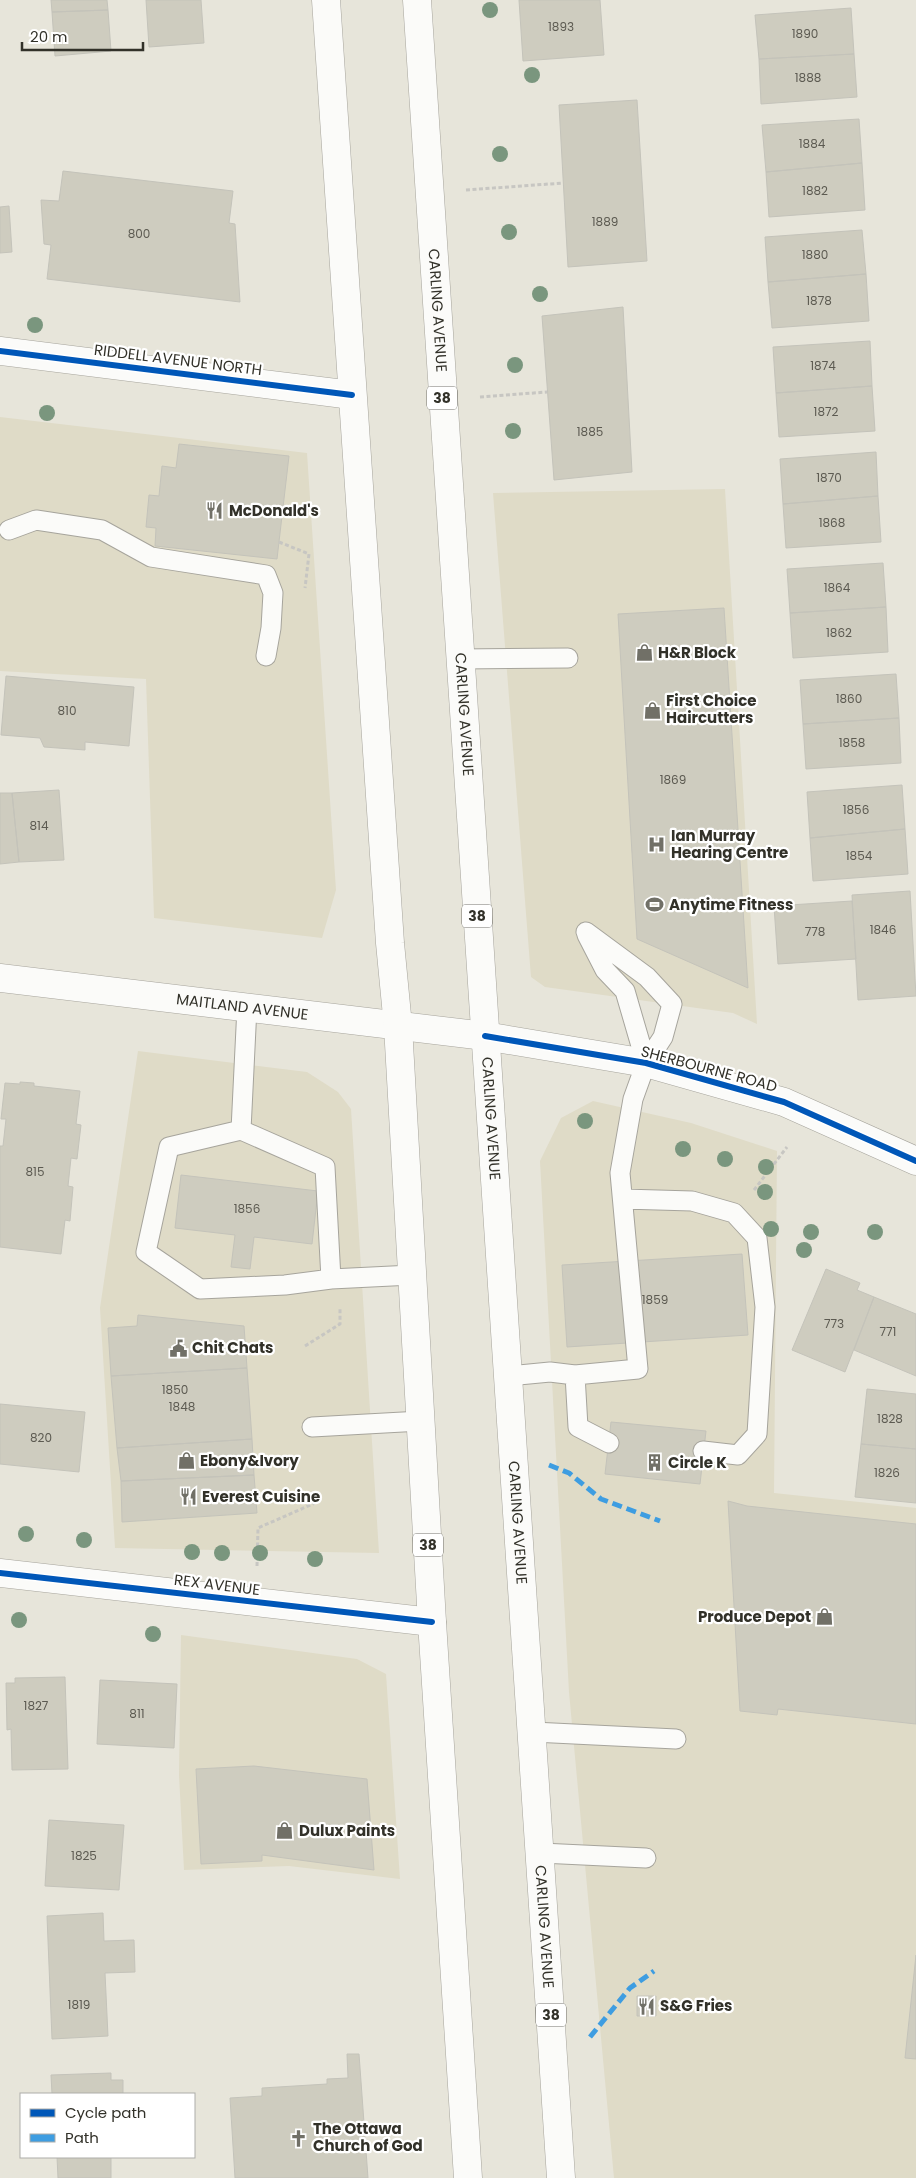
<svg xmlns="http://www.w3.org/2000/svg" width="916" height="2178" font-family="Poppins,sans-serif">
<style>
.built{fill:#dfdbc7}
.building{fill:#ceccbf;stroke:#c4c3ba}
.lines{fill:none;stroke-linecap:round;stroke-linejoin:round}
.service-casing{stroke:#a6a49c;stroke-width:21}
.minor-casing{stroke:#a6a49c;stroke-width:29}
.tertiary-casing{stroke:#a6a49c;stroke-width:29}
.secondary-casing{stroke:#a6a49c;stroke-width:29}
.primary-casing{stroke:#a6a49c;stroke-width:29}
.path{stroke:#c7c6c2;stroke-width:3;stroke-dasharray:4 2.5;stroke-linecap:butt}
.service{stroke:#fbfbf9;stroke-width:19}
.minor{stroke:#fbfbf9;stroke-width:28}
.tertiary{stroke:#fbfbf9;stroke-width:28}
.secondary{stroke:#fbfbf9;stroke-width:28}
.primary{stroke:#fbfbf9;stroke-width:28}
.quiet{stroke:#3e9de1;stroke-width:5;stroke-dasharray:10 5;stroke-linecap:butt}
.cycleway-casing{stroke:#fff;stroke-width:9}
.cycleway{stroke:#0057b8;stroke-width:6}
.tree{fill:#7a967e}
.labels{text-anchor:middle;stroke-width:4.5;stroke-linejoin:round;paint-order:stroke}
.number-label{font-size:12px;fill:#5c5a51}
.shield{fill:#fff;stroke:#706f69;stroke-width:1}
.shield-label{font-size:14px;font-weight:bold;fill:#323129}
.street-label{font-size:15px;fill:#323129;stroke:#fff}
.poi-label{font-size:15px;font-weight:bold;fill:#323129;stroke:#fff;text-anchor:start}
</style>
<rect width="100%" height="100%" fill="#e7e5da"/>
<path class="built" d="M0,417L307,453L336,890L322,938L154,918L146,679L0,671Z
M725,489L757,1024L733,1013L545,987L531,977L493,493Z
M138,1051L307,1072L338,1092L351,1109L379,1553L115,1548L100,1308Z
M593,1101L691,1123L777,1151L774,1493L916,1508V2178H614L569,1692L540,1161L561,1118Z
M181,1635L357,1659L386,1674L400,1879L289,1866L184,1870L179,1775Z"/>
<path class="building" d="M51,0H107L108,10L52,12Z
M146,0H201L204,43L149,47Z
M519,0H600L604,55L523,61Z
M851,8L854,54L759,59L755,15Z
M108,10L111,51L55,56L52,12Z
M854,54L857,97L761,104L759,59Z
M637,100L647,261L568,267L559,105Z
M859,119L862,163L766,172L762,125Z
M862,163L865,210L769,217L766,172Z
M63,171L233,191L229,223L235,224L240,302L47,279L51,245L44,244L41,200L59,201Z
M9,206L12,252L0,253V207Z
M862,230L866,274L768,282L765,237Z
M866,274L869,321L772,328L768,282Z
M623,307L632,472L554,480L542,316Z
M870,341L872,386L776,393L773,347Z
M872,386L875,431L779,437L776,393Z
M179,444L289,456L277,559L155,546L156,528L146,527L149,495L159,496L162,466L176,468Z
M876,452L878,496L783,504L780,459Z
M878,496L881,542L786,548L783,504Z
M883,563L886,607L790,613L787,569Z
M886,607L888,652L793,658L790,613Z
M724,608L748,988L637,939L618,614Z
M896,674L899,718L803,724L800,680Z
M6,676L134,687L129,746L85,742V750L44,747L40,738L1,735Z
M899,718L901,763L806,769L803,724Z
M902,785L905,829L810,838L807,792Z
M59,790L64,860L19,862L12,793Z
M0,793H12L19,862L0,864Z
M905,829L908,874L813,881L810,838Z
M910,891L916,996L858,1000L852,895Z
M852,901L856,959L778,964L774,906Z
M20,1082L34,1083V1086L80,1091L76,1124L81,1125L77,1159L71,1158L68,1186L73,1187L70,1221L65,1220L61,1254L0,1247V1146H3L6,1119H1L5,1083L20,1084Z
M181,1175L318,1191L312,1244L254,1237L250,1269L231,1267L235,1235L175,1228Z
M742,1254L748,1335L567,1347L562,1265Z
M826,1269L860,1283L857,1290L874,1297L845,1372L792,1350Z
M874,1297L916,1314V1376L854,1350Z
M138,1315L244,1326L247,1368L111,1376L108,1328L137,1326Z
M247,1368L252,1439L117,1448L111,1376Z
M867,1389L916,1394V1449L861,1444Z
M0,1404L85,1412L79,1472L0,1464Z
M611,1422L706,1431L700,1484L605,1474Z
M252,1439L254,1475L121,1481L117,1448Z
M861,1444L916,1449V1503L855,1497Z
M254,1475L257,1513L122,1522L121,1481Z
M728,1501L747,1506L916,1524V1724L778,1709L777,1715L740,1711Z
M65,1677L68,1769L12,1770L11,1729L7,1730L6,1683H15V1678Z
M100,1680L177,1684L174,1748L97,1744Z
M254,1766L367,1779L374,1870L262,1855V1861L201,1864L196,1769Z
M49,1820L124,1825L119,1890L45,1886Z
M103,1913L104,1941L134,1940L135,1972L105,1973L108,2036L52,2039L47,1916Z
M916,1955V2059L905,2058Z
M637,1996H656V2016H637Z
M347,2054H359L368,2178H235L230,2098L262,2096V2088L327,2084V2079L348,2078Z
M111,2073V2080H123V2094H52L51,2075Z
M57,2157H111V2178H58Z"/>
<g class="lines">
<defs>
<path id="service" d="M9,530L36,520L102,530L151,557L266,575L273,593L271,628L266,656
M459,659L568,658
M587,935L605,970L625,991L646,1063
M247,1007L241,1130L325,1167L331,1279L412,1275
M241,1130L169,1147L146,1252L200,1289L285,1285L331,1279
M623,1199L692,1201L734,1213L757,1238L765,1307L757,1434L738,1455L703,1451
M575,1375L578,1427L609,1443
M508,1376L550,1372L575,1375L638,1369L620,1173L633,1099L646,1063L663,1037L672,1004L647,977L586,932
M312,1427L421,1421
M533,1732L676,1739
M541,1853L646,1858"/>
<path id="minor" d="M0,351L352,395
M0,1573L432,1622"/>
<path id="tertiary" d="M485,1036L646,1063L784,1102L916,1161"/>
<g id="secondary">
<path id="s1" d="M0,978L485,1036"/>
</g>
<g id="primary">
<path d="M326,0L390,943L398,1026L432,1622L468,2178"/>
<path id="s2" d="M417,0L561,2178"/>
</g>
</defs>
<use href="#service" class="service-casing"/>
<use href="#minor" class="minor-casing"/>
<use href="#tertiary" class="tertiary-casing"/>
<use href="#secondary" class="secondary-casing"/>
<use href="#primary" class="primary-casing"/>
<path class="path" d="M466,190L563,183
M480,397L547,392
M279,542L309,554L305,588
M754,1190L787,1147
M305,1346L340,1324V1309
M257,1566L258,1528L315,1503"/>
<use href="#service" class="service"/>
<use href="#minor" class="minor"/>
<use href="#tertiary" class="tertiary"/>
<use href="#secondary" class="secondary"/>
<use href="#primary" class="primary"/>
<path class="quiet" d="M549,1465L569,1473L601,1499L660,1521
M590,2037L630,1988L654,1971"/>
<defs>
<path id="cycleway" d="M0,351L352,395
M485,1036L646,1063L784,1102L916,1161
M0,1573L432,1622"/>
</defs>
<use href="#cycleway" class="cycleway-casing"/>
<use href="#cycleway" class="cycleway"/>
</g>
<g class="tree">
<circle cx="490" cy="10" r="8"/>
<circle cx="532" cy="75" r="8"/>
<circle cx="500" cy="154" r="8"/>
<circle cx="509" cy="232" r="8"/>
<circle cx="540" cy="294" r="8"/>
<circle cx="35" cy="325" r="8"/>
<circle cx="515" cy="365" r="8"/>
<circle cx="47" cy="413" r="8"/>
<circle cx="513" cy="431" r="8"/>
<circle cx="585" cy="1121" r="8"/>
<circle cx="683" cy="1149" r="8"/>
<circle cx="725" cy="1159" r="8"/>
<circle cx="766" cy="1167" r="8"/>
<circle cx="765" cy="1192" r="8"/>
<circle cx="771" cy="1229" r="8"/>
<circle cx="811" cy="1232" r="8"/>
<circle cx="875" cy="1232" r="8"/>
<circle cx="804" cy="1250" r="8"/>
<circle cx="26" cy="1534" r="8"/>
<circle cx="84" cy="1540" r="8"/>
<circle cx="192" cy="1552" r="8"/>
<circle cx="222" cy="1553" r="8"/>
<circle cx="260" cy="1553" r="8"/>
<circle cx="315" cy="1559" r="8"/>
<circle cx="19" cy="1620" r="8"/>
<circle cx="153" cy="1634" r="8"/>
</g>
<defs>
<symbol id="restaurant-bare" viewBox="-9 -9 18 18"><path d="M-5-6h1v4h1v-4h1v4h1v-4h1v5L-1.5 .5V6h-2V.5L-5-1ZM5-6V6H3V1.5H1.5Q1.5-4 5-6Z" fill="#717067" stroke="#fff" stroke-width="2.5" paint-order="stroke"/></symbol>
<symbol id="shop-bare" viewBox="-9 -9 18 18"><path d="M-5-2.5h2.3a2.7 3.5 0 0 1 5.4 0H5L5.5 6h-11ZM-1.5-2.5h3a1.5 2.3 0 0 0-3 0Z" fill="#717067" stroke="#fff" stroke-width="2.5" paint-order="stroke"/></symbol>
<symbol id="hospital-bare" viewBox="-9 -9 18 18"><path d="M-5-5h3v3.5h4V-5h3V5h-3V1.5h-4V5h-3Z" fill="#717067" stroke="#fff" stroke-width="2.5" paint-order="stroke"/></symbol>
<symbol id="stadium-bare" viewBox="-9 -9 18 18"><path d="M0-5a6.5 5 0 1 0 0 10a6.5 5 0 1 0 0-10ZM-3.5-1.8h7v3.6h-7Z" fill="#717067" stroke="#fff" stroke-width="2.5" paint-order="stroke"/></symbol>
<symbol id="civic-bare" viewBox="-9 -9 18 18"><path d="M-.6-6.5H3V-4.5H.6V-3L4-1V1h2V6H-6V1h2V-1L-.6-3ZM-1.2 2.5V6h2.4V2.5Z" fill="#717067" stroke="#fff" stroke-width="2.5" paint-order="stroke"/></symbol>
<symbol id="building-bare" viewBox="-9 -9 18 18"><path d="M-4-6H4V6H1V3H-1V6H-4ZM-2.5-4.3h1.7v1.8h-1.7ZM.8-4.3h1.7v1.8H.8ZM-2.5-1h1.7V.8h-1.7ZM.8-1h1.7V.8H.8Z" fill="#717067" stroke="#fff" stroke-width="2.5" paint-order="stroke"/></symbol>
<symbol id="church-bare" viewBox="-9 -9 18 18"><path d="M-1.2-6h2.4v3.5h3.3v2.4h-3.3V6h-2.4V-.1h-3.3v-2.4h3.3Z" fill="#717067" stroke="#fff" stroke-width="2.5" paint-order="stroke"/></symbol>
</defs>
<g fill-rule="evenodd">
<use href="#restaurant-bare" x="202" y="498" width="25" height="25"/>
<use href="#shop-bare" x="632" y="640" width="25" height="25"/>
<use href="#shop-bare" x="640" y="698" width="25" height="25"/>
<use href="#hospital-bare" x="644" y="832" width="25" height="25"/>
<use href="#stadium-bare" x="642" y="892" width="25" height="25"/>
<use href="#civic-bare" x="166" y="1336" width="25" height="25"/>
<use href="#shop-bare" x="174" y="1448" width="25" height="25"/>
<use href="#building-bare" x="642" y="1450" width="25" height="25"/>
<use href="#restaurant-bare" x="176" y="1484" width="25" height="25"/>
<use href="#shop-bare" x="812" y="1604" width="25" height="25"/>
<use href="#shop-bare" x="272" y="1818" width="25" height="25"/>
<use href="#restaurant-bare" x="634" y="1994" width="25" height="25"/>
<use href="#church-bare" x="286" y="2126" width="25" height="25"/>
</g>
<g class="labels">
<g class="number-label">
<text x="561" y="31">1893</text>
<text x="805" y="38">1890</text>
<text x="808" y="82">1888</text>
<text x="812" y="148">1884</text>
<text x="815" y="195">1882</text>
<text x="605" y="226">1889</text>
<text x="139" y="238">800</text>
<text x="815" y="259">1880</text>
<text x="819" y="305">1878</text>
<text x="823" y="370">1874</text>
<text x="826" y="416">1872</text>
<text x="590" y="436">1885</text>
<text x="829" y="482">1870</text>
<text x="832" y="527">1868</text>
<text x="837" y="592">1864</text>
<text x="839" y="637">1862</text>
<text x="849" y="703">1860</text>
<text x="67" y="715">810</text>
<text x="852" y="747">1858</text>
<text x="673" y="784">1869</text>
<text x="856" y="814">1856</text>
<text x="39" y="830">814</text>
<text x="859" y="860">1854</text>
<text x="883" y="934">1846</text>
<text x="815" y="936">778</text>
<text x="35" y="1176">815</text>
<text x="247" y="1213">1856</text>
<text x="655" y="1304">1859</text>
<text x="834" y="1328">773</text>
<text x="888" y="1336">771</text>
<text x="175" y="1394">1850</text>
<text x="182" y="1411">1848</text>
<text x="890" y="1423">1828</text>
<text x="41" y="1442">820</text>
<text x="887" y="1477">1826</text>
<text x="36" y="1710">1827</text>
<text x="137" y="1718">811</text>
<text x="84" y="1860">1825</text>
<text x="79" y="2009">1819</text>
</g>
<g class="shield">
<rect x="427" y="386.5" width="30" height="23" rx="4"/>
<rect x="462" y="904.5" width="30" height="23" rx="4"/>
<rect x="413" y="1533.5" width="30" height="23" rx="4"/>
<rect x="536" y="2003.5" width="30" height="23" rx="4"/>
</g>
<g class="shield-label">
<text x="442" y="403">38</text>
<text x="477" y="921">38</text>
<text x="428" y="1550">38</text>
<text x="551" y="2020">38</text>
</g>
<g class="street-label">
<text dy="5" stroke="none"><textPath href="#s2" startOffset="311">CARLING AVENUE</textPath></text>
<text transform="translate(178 360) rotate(7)" y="5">RIDDELL AVENUE NORTH</text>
<text dy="5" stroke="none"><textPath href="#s2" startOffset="716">CARLING AVENUE</textPath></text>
<text dy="5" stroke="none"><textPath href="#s1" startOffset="244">MAITLAND AVENUE</textPath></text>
<text transform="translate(709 1069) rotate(15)" y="5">SHERBOURNE ROAD</text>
<text dy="5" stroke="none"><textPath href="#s2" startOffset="1121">CARLING AVENUE</textPath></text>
<text dy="5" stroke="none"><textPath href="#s2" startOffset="1526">CARLING AVENUE</textPath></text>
<text transform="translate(217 1585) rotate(7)" y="5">REX AVENUE</text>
<text dy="5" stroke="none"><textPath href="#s2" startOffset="1931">CARLING AVENUE</textPath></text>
</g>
<g class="poi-label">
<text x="229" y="516">McDonald's</text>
<text x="658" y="658">H&amp;R Block</text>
<text x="666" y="706">First Choice<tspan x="666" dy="17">Haircutters</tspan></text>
<text x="671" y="841">Ian Murray<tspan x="671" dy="17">Hearing Centre</tspan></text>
<text x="669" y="910">Anytime Fitness</text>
<text x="192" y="1353">Chit Chats</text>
<text x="200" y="1466">Ebony&amp;Ivory</text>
<text x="668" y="1468">Circle K</text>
<text x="202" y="1502">Everest Cuisine</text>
<text x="811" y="1622" text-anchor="end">Produce Depot</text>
<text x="299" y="1836">Dulux Paints</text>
<text x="660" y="2011">S&amp;G Fries</text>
<text x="313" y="2134">The Ottawa<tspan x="313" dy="17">Church of God</tspan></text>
</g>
</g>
<rect x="20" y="2093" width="175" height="65" fill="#ffffff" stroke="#adada9"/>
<rect x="30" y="2109" width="25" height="8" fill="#0057b8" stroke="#adada9"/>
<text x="65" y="2118" font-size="15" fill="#323129">Cycle path</text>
<rect x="30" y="2134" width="25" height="8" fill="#3e9de1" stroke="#adada9"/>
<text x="65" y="2143" font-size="15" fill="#323129">Path</text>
<path d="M22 42v8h121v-8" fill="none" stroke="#323129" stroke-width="2.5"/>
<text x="30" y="42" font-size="15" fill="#323129" stroke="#ffffff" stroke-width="4" paint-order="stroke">20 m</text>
</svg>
